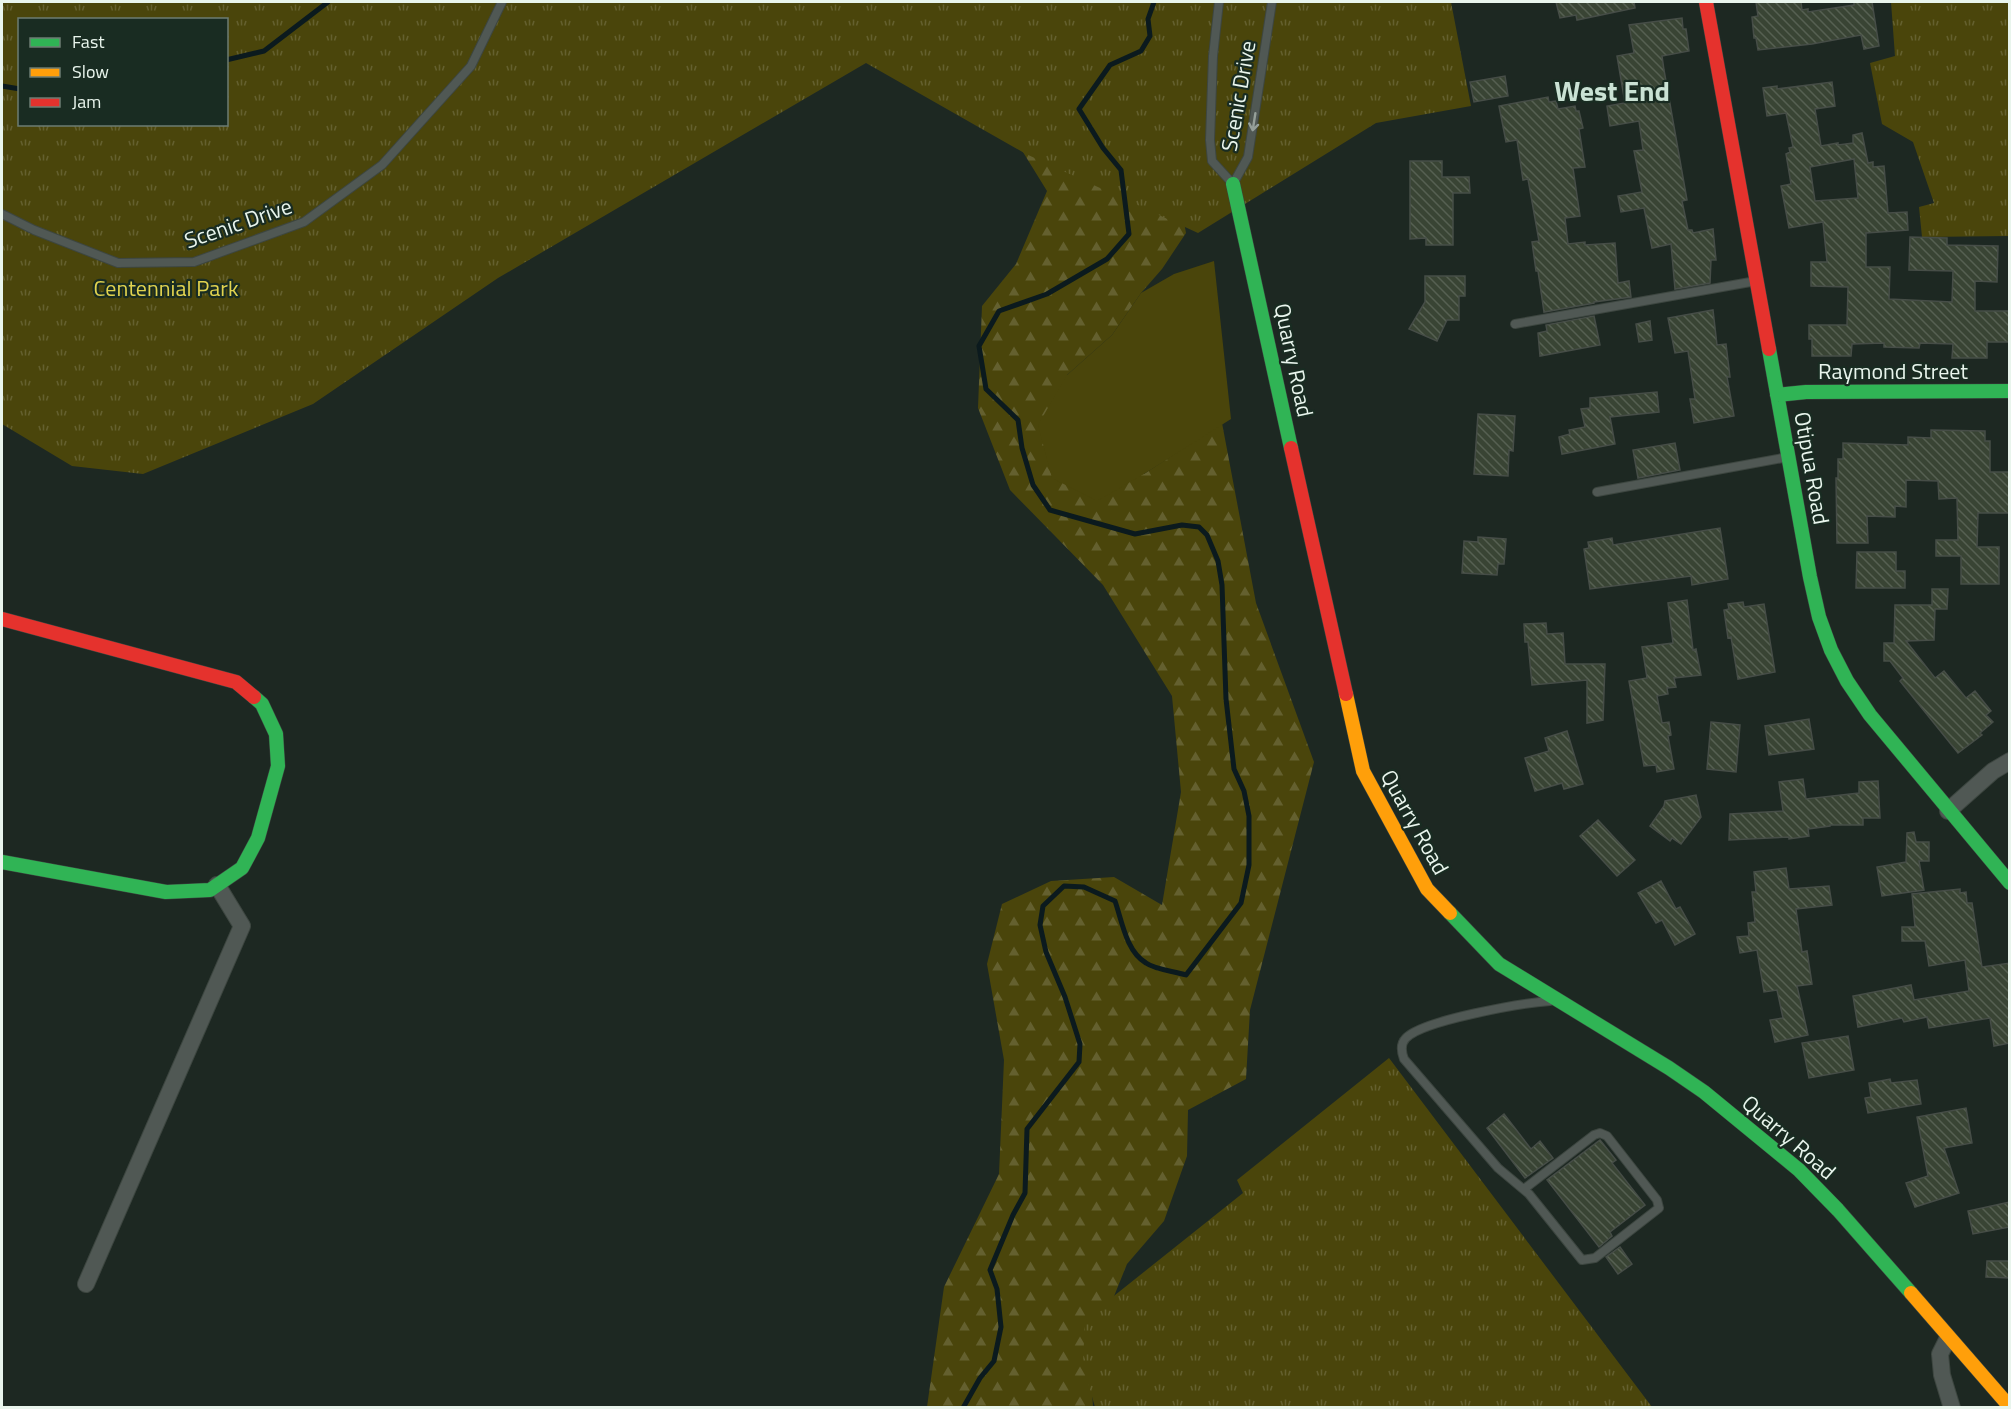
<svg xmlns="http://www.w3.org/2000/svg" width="2011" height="1409" font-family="'Titillium Web',sans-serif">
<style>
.forest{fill:url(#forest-firs)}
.park{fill:url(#park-tufts);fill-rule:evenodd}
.garden{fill:#4a450b}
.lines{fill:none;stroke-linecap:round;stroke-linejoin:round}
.stream{stroke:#0b1a1e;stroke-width:5}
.building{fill:url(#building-back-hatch);stroke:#464d47;stroke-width:1.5;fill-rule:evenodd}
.lane-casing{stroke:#3d4640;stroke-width:10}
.street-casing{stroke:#3d4640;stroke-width:18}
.fast-casing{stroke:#3d4640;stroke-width:15}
.slow-casing{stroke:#3d4640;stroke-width:15}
.jam-casing{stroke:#3d4640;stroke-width:15}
.lane{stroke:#505854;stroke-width:8}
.street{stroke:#505854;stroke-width:16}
.fast{stroke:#30b455;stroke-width:14}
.slow{stroke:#ff9f0a;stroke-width:14}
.jam{stroke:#e5322d;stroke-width:14}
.oneway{stroke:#959f99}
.labels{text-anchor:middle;stroke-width:4.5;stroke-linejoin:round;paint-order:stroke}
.street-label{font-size:22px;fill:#e9f5ed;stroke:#192c22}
.park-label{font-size:22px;fill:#e1d34f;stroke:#192c22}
.district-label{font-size:28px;font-weight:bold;fill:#cae2d4;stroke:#192c22}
</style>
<defs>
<pattern id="forest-firs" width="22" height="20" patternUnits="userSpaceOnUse" patternTransform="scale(1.5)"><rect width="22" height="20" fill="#4a450b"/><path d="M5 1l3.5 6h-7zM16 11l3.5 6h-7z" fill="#64602f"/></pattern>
<pattern id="park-tufts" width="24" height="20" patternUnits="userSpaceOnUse" patternTransform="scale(1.5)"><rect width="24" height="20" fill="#4a450b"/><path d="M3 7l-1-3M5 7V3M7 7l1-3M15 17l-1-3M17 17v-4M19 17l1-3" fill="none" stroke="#64602f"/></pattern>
<pattern id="building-back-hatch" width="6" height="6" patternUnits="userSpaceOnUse" patternTransform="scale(1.5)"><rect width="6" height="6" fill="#394434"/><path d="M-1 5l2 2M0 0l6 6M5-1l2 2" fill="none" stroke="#566052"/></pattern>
</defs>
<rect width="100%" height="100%" fill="#1d2822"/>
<path class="forest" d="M1010,131L1171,152L1186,233L1162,269L1141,293L1112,335L1067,375L1144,474L1222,423L1256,603L1314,762L1250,1010L1246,1079L1188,1110L1187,1156L1164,1221L1127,1264L1102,1326L1092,1391L1093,1407H927L944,1287L999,1174L1004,1060L987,964L1002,904L1051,881L1114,877L1162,905L1181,792L1172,696L1103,585L1010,490L978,408L982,306L1016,264L1047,191Z"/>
<path class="park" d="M2,2H1451L1471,106L1376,123L1198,233L1026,154L866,63L498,278L313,404L143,474L72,466L2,424ZM20,20H226V124H20Z
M1891,2H2009V236L1922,237L1919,207L1934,203L1913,142L1882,124L1870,63L1895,56Z
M1389,1058L1652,1407H1095L1083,1365L1085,1319L1243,1193L1237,1180Z"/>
<path class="garden" d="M1214,261L1231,419L1144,474L1097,501L1052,478L1038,425L1067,375L1112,335L1141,293L1174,274Z"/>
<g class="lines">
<path class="stream" d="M226,60L264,51L328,2
M2,86L20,89
M963,1408L980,1378L994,1361L1001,1327L997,1289L990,1270L1013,1215L1025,1193L1027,1129L1079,1062L1080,1044L1065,997L1046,952L1040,925L1043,906L1064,886L1084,887L1115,901C1122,921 1126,951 1146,963C1156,970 1174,971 1186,975L1241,903L1249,865V816L1244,791L1234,769L1226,699L1222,585L1218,561L1207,535L1199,527L1182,525L1135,534L1050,510L1033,485L1022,448L1018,420L986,389L979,346L999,311L1047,294L1107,259L1129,234L1121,170L1103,148L1079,109L1110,65L1141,51L1150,36L1148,19L1154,2"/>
</g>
<path class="building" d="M1556,2H1634L1635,8L1577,20L1576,15L1560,18Z
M1756,2H1801L1802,10L1808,9V12L1854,5V2H1872L1879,46L1864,49L1861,35L1812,44L1758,50L1756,38H1754L1752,17L1758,16Z
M1682,18L1683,29H1686L1689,51L1662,56L1664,70L1687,200L1682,201L1688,230H1692L1693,233L1713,229L1716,260H1711L1710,283L1675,289L1671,244L1652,248L1644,208L1621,212L1618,196L1642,192L1634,151L1643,150L1639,121L1610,126L1607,106L1625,103L1617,56L1634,53L1629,25Z
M1505,76L1508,96L1474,102L1470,82Z
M1832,82L1835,106L1815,109L1821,146L1838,143V145L1853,143V135L1862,133L1868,163L1873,162V167L1884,166L1888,213L1907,212L1908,230L1866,233V267H1890L1889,299L1952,302L1953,271L1909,270L1910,237L1947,238V245L1998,246L1997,282L1975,281V311H2010V342H1987V358H1952L1953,344L1920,343L1919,348L1884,347V343L1852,344L1851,356H1812V339H1809V325H1847L1848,287L1811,286V262H1827L1823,222L1789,228L1781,186L1791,184L1786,154L1790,152L1789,148L1793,147L1786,113L1767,116L1763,88L1777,86V89ZM1854,159L1858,198L1815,201L1810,167Z
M1548,97L1549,102L1556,101L1558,109L1575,106L1576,111H1579L1583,128L1579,129L1585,167L1573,168L1580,216L1565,218L1568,244L1585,242V245L1615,243L1618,283L1629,281L1631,297L1594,302V303L1544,312L1538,271H1536L1532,242L1539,241L1528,179L1523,180L1517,140L1506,142L1499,106Z
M1410,161H1442V177H1469L1470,193H1453V245H1426V238L1410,239Z
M1425,276H1465V296H1459V320H1447L1437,341L1409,329L1425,302Z
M1713,310L1717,345L1726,344L1730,377H1727L1734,416L1694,423L1690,399H1695L1688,351L1675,353L1668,318Z
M1594,316L1600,345L1540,356L1538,333L1547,331L1546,325Z
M1650,321L1652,340L1639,342L1636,324Z
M1657,392L1659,412L1610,417L1615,444L1562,454L1559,437L1570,434L1569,430L1585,427L1581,409L1590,408V398Z
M1478,414L1515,416L1513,451L1509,450L1508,476L1474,474Z
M1931,430L1985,431V441H1990V472H2010V513H1978L1977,547H1999V584H1961V556H1936V540H1958L1957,498L1939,499L1938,481L1906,480V507L1895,506V517L1867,516L1868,543H1837L1836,478H1838V459H1843V443L1908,445V437L1931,438Z
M1675,443L1680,470L1638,478L1633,450Z
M1720,528L1728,579L1692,585L1691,576L1590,589L1584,549L1589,548L1588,542L1612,538L1613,545Z
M1478,537L1506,539L1504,564H1498L1497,575L1462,573L1464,541L1478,542Z
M1857,552H1896V571H1905V588H1856Z
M1932,589H1948L1947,609H1935L1934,640L1906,641L1935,678L1944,671L1966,698L1975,691L1991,711L1986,715L1993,722L1980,733L1982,735L1958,753L1900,681L1903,678L1890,661H1884V643H1894L1895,605H1932Z
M1687,600L1693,650L1696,649L1701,675L1674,678L1676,687L1667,688L1668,694L1657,696L1662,723L1669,722L1671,735L1668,736L1674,769L1657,772L1656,765L1644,766L1629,681L1647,678L1642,647L1673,643L1668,603Z
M1743,602L1744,607L1764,604L1775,672L1738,679L1731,637L1728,638L1724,610L1729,609L1728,604Z
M1546,623L1547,634L1563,633L1565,664H1605L1603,720L1587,723V680L1532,685L1528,642H1525L1524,624Z
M1809,719L1814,749L1769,755L1765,726Z
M1711,722L1740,725L1736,772L1707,769Z
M1567,731L1583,784L1564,789L1562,783L1535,791L1525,758L1549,751L1545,738Z
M1803,779L1806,799L1859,793V782L1878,781L1880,818H1863V825H1830V826L1808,829L1809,836L1789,839V837L1729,840L1730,814L1783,811L1779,782Z
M1696,795L1701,817L1681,844L1672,838L1670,841L1650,826L1664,806L1665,801Z
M1598,820L1635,860L1617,876L1580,836Z
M1914,832L1916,842H1929V861H1919L1924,890L1882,896L1877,867L1906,862L1907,833Z
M1786,868L1789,889L1829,886L1832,905L1796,909L1802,952L1807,951L1812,984L1797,986L1808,1035L1775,1042L1770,1020L1783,1018L1777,990L1764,992L1757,950L1740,953L1737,937L1749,936L1748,923L1755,922L1752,892H1756L1754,872Z
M1661,881L1676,909L1680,907L1695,934L1675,945L1662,920L1656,923L1638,893Z
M1960,889V893L1966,892L1967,903H1972L1982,967L2010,963V1043L1994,1046L1990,1018L1929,1028L1927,1017L1904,1022L1902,1018L1858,1027L1853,996L1911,985L1914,1000L1969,991L1965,960L1929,966L1925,941H1902V927H1915L1912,894Z
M1848,1036L1854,1070L1809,1078L1802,1043Z
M1890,1079L1891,1083L1917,1080L1921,1104L1868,1113L1865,1098L1871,1097L1869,1083Z
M1966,1108L1972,1143L1944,1148L1959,1193L1915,1207L1906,1183L1928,1176L1917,1117Z
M1504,1114L1531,1149L1540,1141L1553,1158L1525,1178L1487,1128Z
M1600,1140L1616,1160L1612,1163L1645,1205L1610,1232L1612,1236L1599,1247L1547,1180Z
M2010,1202V1227L1973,1234L1968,1211Z
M1620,1247L1632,1264L1618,1274L1606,1257Z
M1987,1261H2010V1278L1986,1277Z"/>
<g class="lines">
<defs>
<path id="lane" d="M1219,2L1213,56L1210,140L1212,161L1233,184L1248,157L1272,2
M2,214L34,230L118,263L194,262L304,222L382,165L471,66L502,2
M1515,324L1756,281
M1597,492L1788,457
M1524,1189L1594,1135L1600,1133L1607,1136L1657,1200L1659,1208L1595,1258L1582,1260L1529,1194L1498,1168L1404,1059C1401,1051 1400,1044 1406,1038C1423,1020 1523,1003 1550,1001"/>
<path id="street" d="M1948,811L1993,771L2010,761
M86,1284L242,926L217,885
M1948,1338L1940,1354L1942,1375L1952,1408"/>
<path id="fast" d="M1233,184L1291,448
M1769,349L1810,577L1819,617L1831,650L1847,681L1870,715L2010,883
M1777,395L1806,392L2010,391
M2,862L166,892L210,890L242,868L258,838L278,766L276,734L262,704L254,697
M1450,913L1499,964L1669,1068L1704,1092L1799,1170L1838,1210L1911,1293"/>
<path id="slow" d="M1346,694L1363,771L1427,889L1450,913
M1911,1293L2010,1407"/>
<path id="jam" d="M1706,2L1769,349
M1291,448L1346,694
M2,619L236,682L254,697"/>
</defs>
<use href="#lane" class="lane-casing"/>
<use href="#street" class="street-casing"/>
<use href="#fast" class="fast-casing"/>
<use href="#slow" class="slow-casing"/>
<use href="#jam" class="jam-casing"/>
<use href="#lane" class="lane"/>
<use href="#street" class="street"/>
<use href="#fast" class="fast"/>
<use href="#slow" class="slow"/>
<use href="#jam" class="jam"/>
</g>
<defs><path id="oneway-shaft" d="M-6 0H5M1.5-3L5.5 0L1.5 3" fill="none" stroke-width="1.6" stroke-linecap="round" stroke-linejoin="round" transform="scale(1.5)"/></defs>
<use class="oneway" href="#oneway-shaft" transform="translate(1254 122) rotate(99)"/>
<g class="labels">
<g class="street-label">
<text transform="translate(1238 96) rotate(-80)" y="8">Scenic Drive</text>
<text transform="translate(238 223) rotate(-19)" y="8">Scenic Drive</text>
<text transform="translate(1294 360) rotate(78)" y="8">Quarry Road</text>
<text x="1893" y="379">Raymond Street</text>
<text transform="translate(1812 468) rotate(80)" y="8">Otipua Road</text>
<text transform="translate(1415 822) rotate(61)" y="8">Quarry Road</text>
<text transform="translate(1789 1137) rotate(41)" y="8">Quarry Road</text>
</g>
<g class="park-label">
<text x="166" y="296">Centennial Park</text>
</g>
<g class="district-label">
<text x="1612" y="101">West End</text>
</g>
</g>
<rect width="2011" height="1409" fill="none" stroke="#e9f5ed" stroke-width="6"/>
<rect x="18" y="18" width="210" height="108" fill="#192c22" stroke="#6c7c73" stroke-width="1.5"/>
<rect x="30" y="38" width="30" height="9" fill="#30b455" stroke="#6c7c73" stroke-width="1.5"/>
<text x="72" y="48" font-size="18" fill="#e9f5ed">Fast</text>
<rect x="30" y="68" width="30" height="9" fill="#ff9f0a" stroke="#6c7c73" stroke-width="1.5"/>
<text x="72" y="78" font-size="18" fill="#e9f5ed">Slow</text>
<rect x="30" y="98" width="30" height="9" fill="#e5322d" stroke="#6c7c73" stroke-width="1.5"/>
<text x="72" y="108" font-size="18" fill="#e9f5ed">Jam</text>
</svg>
